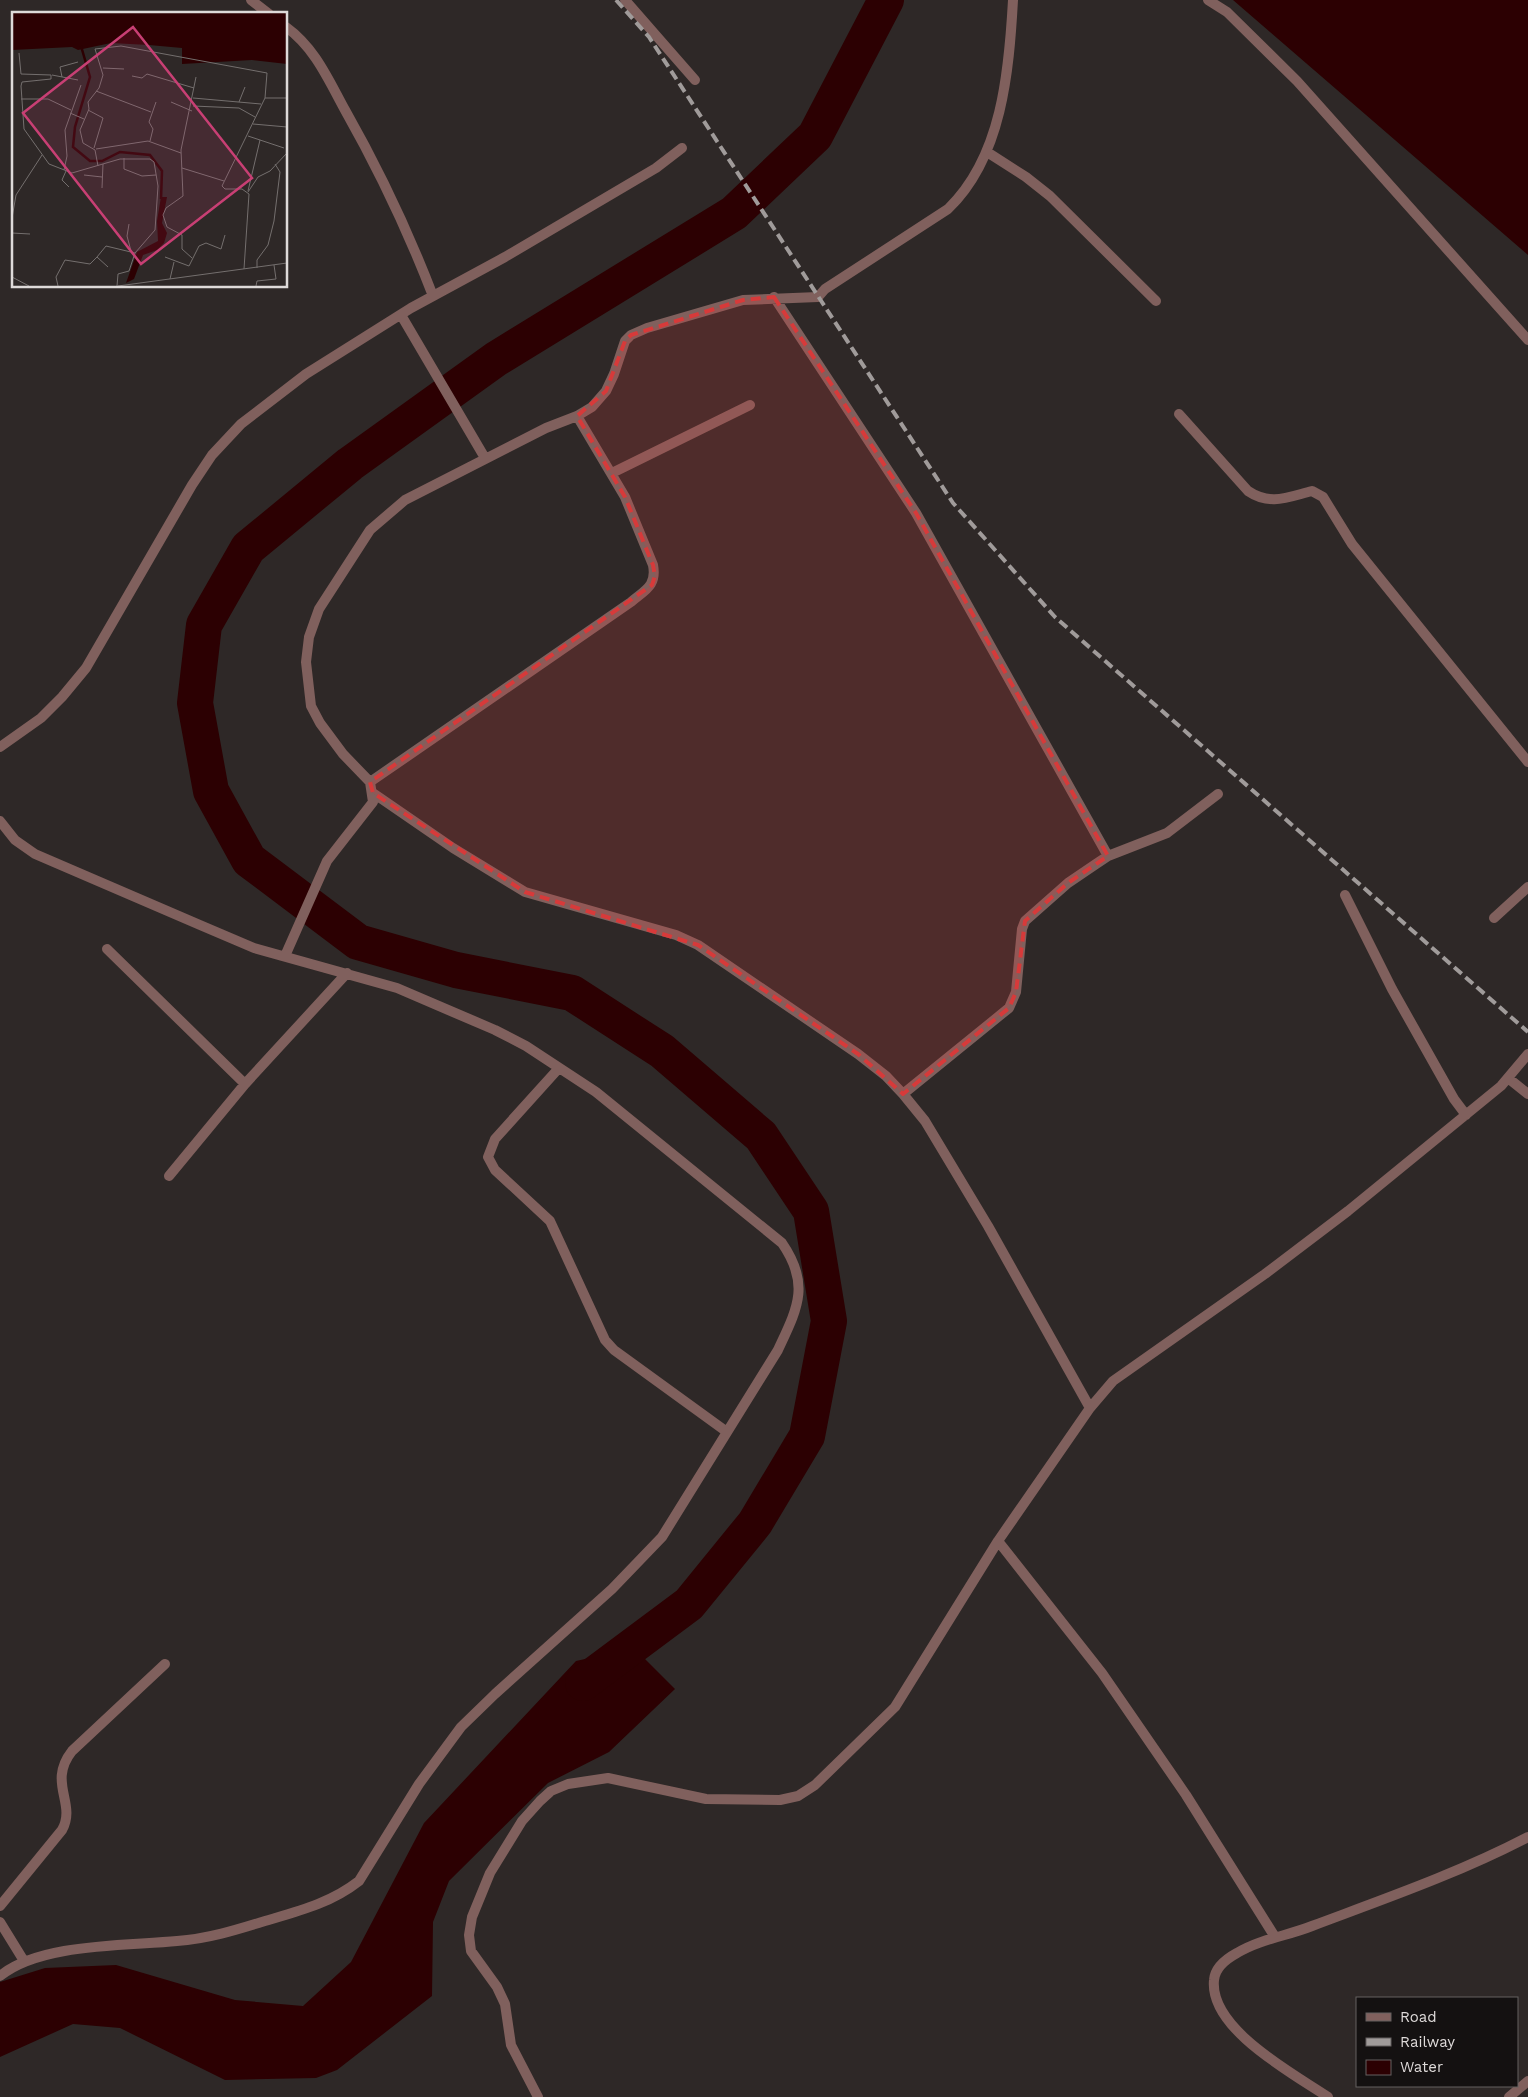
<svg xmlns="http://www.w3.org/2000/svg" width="1528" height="2097" font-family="'Work Sans',sans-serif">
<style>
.water{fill:#2c0002}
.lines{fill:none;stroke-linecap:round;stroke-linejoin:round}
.river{stroke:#2c0002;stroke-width:36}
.minor{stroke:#80605d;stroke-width:10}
.rail{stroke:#a09b9a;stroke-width:4;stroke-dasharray:10 5;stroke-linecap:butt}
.marked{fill:#d73a3a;fill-opacity:0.2;stroke:#d73a3a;stroke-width:4;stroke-dasharray:10 6;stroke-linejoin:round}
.inset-river{fill:none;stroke:#2c0002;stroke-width:2.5}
.inset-road{fill:none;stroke:#746f6e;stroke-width:1}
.view{fill:#c83f74;fill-opacity:0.15;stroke:#c83f74;stroke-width:2.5}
.inset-edge{fill:none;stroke:#dedad9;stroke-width:2.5}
</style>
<rect width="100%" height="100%" fill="#2e2827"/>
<path class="water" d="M1233,0H1528V255Z
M621,1651L644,1658L675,1689L609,1752L548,1783L449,1881L433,1922L432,1996L337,2070L316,2078L225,2080L120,2028L73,2024L0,2057V1982L45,1968L116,1965L235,2000L303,2006L351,1962L424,1823L576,1661Z"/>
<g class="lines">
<path class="river" d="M583,1683L689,1604L755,1523L807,1436L829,1321L811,1211L761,1136L662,1051L572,993L456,970L358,942L249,860L211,791L195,703L204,625L248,548L350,464L496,359L734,213L815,136L886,0"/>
<path class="minor" d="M251,0L269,14
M625,0L695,80
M1208,0L1227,12L1297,81L1528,340
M286,27C315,48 328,79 345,110C379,170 408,231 433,296
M987,152L1026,177L1050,196L1156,301
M774,297L916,513L1108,856
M401,315L485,458
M1179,414L1248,491C1270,506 1288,497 1312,491L1323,497L1352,544L1528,762
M612,473L750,405
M0,747L41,718L62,697L86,668L192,485L212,455L241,424L306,374L411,308L505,257L656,168L682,148
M370,782L631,602C645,590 657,586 653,565L625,497L577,416
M373,793L453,848L525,892L676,935L698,945L858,1054L886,1076L903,1094L925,1121L988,1226L1090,1408
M0,821L15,840L35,854L200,925L254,948L397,988L495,1030L526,1046L596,1092L782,1243C811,1285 797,1309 778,1350L662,1537L612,1589L495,1694L461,1727L419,1784L359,1881C331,1903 299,1911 265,1921C236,1930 207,1939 177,1941C126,1946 40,1943 0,1976
M1345,895L1392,989L1454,1099L1466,1115
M1494,918L1528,887
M107,949L245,1084
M285,956L327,861L373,802L370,782L343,754L320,723L311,706L306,662L309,637L319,609L370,530L405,500L546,428L577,416L592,407L606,391L614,374L625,341L631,335L647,328L743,300L818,297L825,289L948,209C1002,157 1009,72 1013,0
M559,1068L495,1139L488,1157L495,1170L550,1221L605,1340L614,1350L727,1432
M1508,1078L1528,1094
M903,1094L1009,1008L1016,992L1022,929L1025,921L1068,883L1096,864L1108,856L1167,833L1218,794
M169,1176L245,1084L347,973
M998,1541L1102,1673L1186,1795L1275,1937
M0,1906L62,1830C77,1803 47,1783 72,1751L165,1664
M0,1922L24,1961
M538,2097L511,2045L505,2004L497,1987L471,1951L469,1935L472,1917L490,1873L522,1821L540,1801L551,1791L568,1784L608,1778L706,1799L780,1800L798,1796L815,1785L895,1707L998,1541L1090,1408L1113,1381L1265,1274L1348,1211L1501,1086L1528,1054
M1328,2097C1294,2074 1209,2029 1214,1980C1215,1967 1226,1959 1237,1953C1260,1939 1287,1936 1312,1926C1384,1899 1459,1873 1528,1837
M1509,2097L1528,2081"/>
<path class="rail" d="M616,0L649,37L953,503L1055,617L1528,1032"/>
</g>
<path class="marked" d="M774,297L916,513L1108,856L1068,883L1025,921L1016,992L1009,1008L903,1094L858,1054L698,945L525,892L373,793L370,782L652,585L655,576L653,565L625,497L577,416L606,391L625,341L631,335L743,300Z"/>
<g transform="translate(12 12)">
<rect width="275" height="275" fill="#2e2827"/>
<path d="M0,1H275V52L240,48L170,52V36L137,33L99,31L66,38L60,35L0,38ZM149,185H155L150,211L155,221L152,231L145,238L131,243L122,267L114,271L125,240L146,229L145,209Z" fill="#2c0002"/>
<path class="inset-river" d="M69,34L78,65L63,115L61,135L78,149H90L108,140L138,143L150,159L149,187"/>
<path class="inset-road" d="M7,41L9,62L39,63V67L10,70L9,74L12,117L37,152L60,161L108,147H138L142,150L146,174L143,218L123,241L117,259L106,262L105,274M91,56L112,57M40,63L66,68M120,64L130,66L135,62L182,76M50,65L48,55L66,50M84,79L139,100M181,86L249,92M253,86H275M9,87H36L59,98M159,90L180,99M227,90L233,75M181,94L227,96L243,105M76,98L91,106L82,136M58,101L72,107M241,112L275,115M236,124L272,136M138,129L141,117L137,110L144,90M84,137L136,129L169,141M112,146V157L130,164L144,163M86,154L83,138L71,131L68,118L77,97L76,90L87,76L91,63L83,37L109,34L255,61L253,86L210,174L213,177H230L237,182L232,257M170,156L212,169M52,158L55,144L53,118L69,73M54,159L50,168L57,175M72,163L90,165M90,176L91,152M236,179L248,128M236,180L246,165L258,159L275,141M0,206L4,183L30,143M117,212L115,224L119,239M0,221L18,222M85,245L94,234L123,241M153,245L177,254L187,234L194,231L209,237L213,223M180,246L170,237V223L155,215L151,203L154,196L171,184L169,138L184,65M245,256V248L256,233L262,209L268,160L263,152M0,265L17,274M158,267L162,250M46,274L44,265L53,248L78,252L85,245L96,255M106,274L275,251M244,274L245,269L264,267L262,253"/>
<path class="view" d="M121,15L240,166L129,252L11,101Z"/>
<rect width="275" height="275" class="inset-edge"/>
</g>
<rect x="1356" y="1997" width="162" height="90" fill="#141111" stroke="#656161"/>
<rect x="1366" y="2013" width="25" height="8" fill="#80605d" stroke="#656161"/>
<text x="1400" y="2022" font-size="15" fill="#dedad9">Road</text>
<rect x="1366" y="2038" width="25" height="8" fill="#a09b9a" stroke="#656161"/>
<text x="1400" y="2047" font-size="15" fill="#dedad9">Railway</text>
<rect x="1366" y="2060" width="25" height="15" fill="#2c0002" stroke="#656161"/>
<text x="1400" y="2072" font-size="15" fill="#dedad9">Water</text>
</svg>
